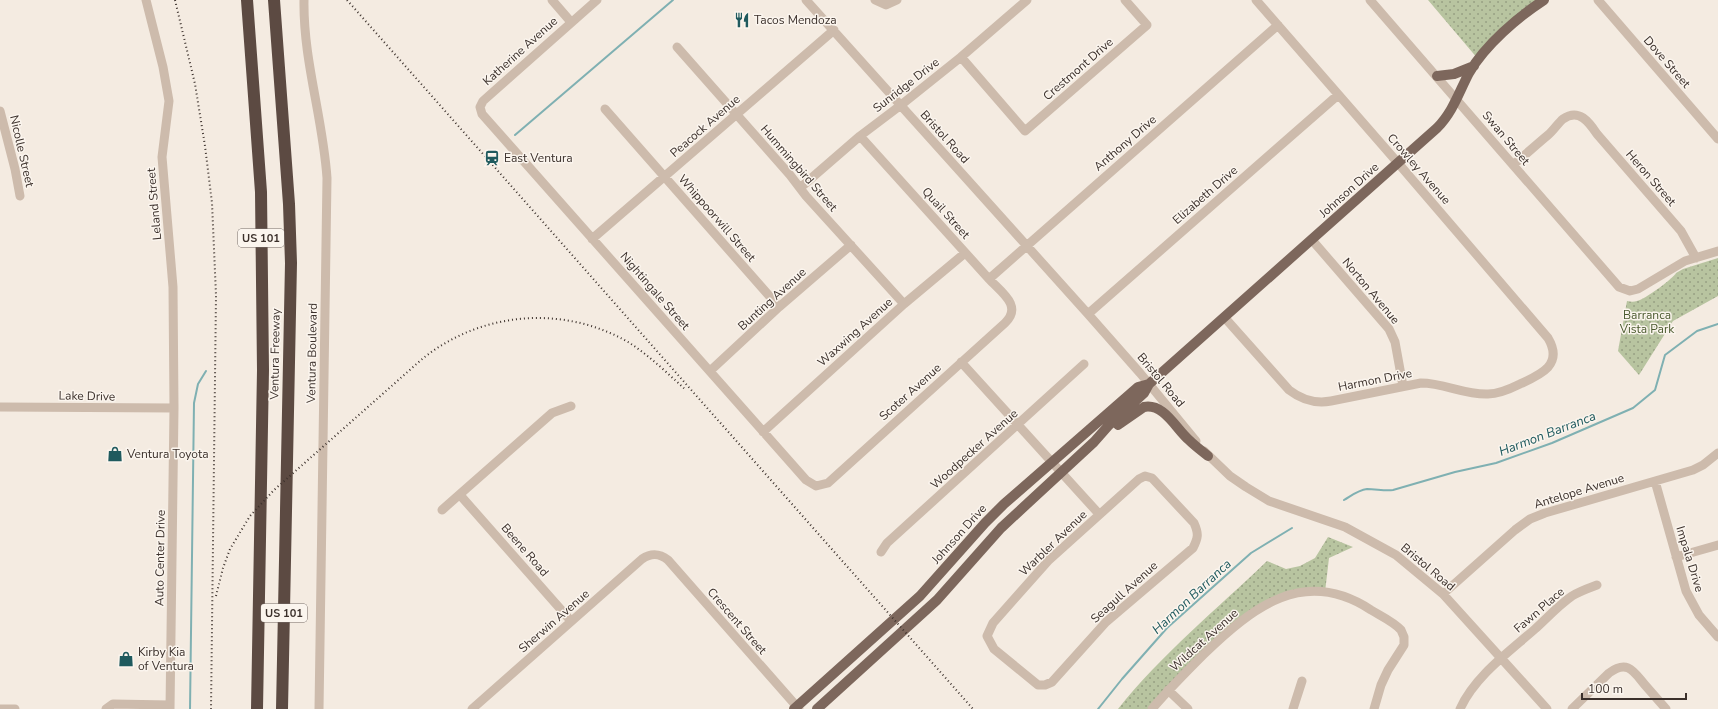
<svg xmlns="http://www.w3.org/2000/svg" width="1718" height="709" font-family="'Nunito Sans',sans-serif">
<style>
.park{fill:url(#park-dots)}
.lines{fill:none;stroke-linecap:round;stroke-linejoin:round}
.stream{stroke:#7fb0b2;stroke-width:2}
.minor{stroke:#cdbbac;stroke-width:9}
.major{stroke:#7d675c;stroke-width:10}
.highway{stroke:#5c4a42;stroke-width:12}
.rail{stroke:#3b302b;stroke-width:2;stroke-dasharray:1 3;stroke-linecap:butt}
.labels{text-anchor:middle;stroke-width:3;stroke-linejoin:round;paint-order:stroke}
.shield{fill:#fbf5ee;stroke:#756b66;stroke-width:1}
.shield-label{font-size:11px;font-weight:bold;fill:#3b302b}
.poi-label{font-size:12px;fill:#3b302b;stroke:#fbf5ee;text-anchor:start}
.street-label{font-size:12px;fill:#3b302b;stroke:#fbf5ee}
.park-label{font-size:12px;fill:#4a5a2e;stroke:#fbf5ee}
.water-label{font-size:13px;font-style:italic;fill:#1f5a5e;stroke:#fbf5ee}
</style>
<defs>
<pattern id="park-dots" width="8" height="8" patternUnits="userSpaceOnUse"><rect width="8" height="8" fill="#b8c4a0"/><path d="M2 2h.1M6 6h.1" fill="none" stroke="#97a083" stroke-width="1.8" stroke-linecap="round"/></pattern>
</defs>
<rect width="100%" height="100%" fill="#f4ebe1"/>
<path class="park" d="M1428,0H1544L1478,59Z
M1718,258V296L1673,321L1639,375L1618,351L1627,301C1631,302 1634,302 1637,301C1644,300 1674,278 1676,273L1683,269Z
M1328,537L1353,547L1329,558L1325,592L1293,593L1234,626L1152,709H1118C1162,654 1216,610 1267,561L1286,569L1300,566L1315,558Z"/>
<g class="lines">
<path class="stream" d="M515,135L673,0
M1344,500C1351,496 1358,490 1367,489C1376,489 1385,491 1393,490L1455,472L1496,463L1552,443L1633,408L1655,390L1665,355L1697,331L1718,324
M190,709L194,403L198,384L206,371
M1098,709L1122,679L1167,628L1251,553L1292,528"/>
<path class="minor" d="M146,0L163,67L169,101L162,157L173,287L174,408L170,709
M304,0C303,60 323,118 327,178L319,709
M552,0L571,22
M597,0L483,101L480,107L482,114L806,480L816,486L828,483L1005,323C1023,306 1001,292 989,279L860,136
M806,0L1088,314L1140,373L1196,441
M875,0L886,5L897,0
M1370,0L1619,287L1630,291L1638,289L1685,261L1718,251
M1598,0L1718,139
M677,47L790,175L806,196L904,304
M961,57L1025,131L1147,25L1125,0
M605,109L779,307
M0,111L15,169L20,196
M1513,165C1525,155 1536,145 1548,135C1554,130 1558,123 1563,119C1579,108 1589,122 1597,134L1681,231L1696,258
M800,188L860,136L901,105L961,57L1027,0
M592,239L834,30
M1312,240L1389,329L1395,342L1403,386
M989,279L1278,25
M1088,314L1338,95
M1225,318L1289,390C1302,400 1315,404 1331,401L1421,383C1444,383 1465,395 1488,394C1499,394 1510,389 1520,384C1540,375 1564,365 1548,338L1398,163L1256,0
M961,362L1099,514
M710,371L779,307L851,245
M0,407L174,408
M763,432L904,304L965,253
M1204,451L1230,476L1246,487L1269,501L1345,527L1396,555L1443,594L1547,709
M1145,476L1152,478L1194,523C1199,534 1198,538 1193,548L1106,622L1052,682L1045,685H1038L994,649L987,636L993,623L1048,561L1139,479Z
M1655,481L1686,591L1699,615L1718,637
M460,495L571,621
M442,510L552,413L571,406
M881,552L887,543L1084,364
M1676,557L1718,545
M1443,594L1515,530L1530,519L1545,513L1693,470L1703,465L1718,453
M1168,690L1188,709
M0,709H15
M106,709L113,704L170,705
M472,709L642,559C651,553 659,553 668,560L799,709
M1152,709C1168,690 1186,672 1204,654C1253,607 1304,566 1371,610C1381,616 1394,622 1401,630L1404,637V645L1388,670L1381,685L1374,709
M1293,709L1302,681
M1460,709C1475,676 1509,652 1535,629C1547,618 1559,605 1572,596C1580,591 1589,588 1597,585
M1572,709L1609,673C1628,659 1634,672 1645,685C1652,693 1659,701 1666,709"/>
<path class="major" d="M1437,76L1454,74L1474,66
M1118,425L1144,407C1164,403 1176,429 1189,440C1195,446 1202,451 1208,456
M794,709L920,596L985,523L1004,504L1138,387L1149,384
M817,709L937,600L1001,528L1094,442L1109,425L1144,393L1149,384L1437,128C1453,112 1459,92 1469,73C1485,45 1518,17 1544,0"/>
<path class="highway" d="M247,0L261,192L263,370L257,709
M274,0L289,204L291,263L282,709"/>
<path class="rail" d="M175,0L195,84L205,146L212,203L216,295L211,709
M347,0L973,709
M216,596L223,568L230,549L250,516L274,490L421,360C479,312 562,304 628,342C649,355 668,374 686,390"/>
</g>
<defs>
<symbol id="restaurant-bare" viewBox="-9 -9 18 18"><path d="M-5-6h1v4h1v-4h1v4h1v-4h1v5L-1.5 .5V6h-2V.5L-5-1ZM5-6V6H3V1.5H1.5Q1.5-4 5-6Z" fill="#1f5a5e" stroke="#fbf5ee" stroke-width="2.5" paint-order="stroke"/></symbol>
<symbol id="station-bare" viewBox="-9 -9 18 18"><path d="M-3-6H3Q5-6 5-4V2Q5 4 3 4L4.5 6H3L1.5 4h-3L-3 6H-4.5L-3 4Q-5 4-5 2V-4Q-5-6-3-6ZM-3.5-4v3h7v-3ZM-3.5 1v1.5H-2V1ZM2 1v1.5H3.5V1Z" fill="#1f5a5e" stroke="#fbf5ee" stroke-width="2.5" paint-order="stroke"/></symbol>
<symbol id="shop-bare" viewBox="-9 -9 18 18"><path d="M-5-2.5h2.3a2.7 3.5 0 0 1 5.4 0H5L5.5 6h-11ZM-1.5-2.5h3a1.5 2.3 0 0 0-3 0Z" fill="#1f5a5e" stroke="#fbf5ee" stroke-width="2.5" paint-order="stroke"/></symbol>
</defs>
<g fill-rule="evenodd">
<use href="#restaurant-bare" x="731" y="9" width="22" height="22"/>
<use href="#station-bare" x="481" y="147" width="22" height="22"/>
<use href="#shop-bare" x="104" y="443" width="22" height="22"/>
<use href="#shop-bare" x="115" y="648" width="22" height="22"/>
</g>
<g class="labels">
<g class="shield">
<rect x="238" y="229" width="46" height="18" rx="3"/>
<rect x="261" y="604" width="46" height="18" rx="3"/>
</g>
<g class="shield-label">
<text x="261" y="242">US 101</text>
<text x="284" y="617">US 101</text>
</g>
<g class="poi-label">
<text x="754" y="24">Tacos Mendoza</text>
<text x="504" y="162">East Ventura</text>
<text x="127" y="458">Ventura Toyota</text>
<text x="138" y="656">Kirby Kia<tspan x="138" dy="14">of Ventura</tspan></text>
</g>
<g class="street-label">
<text transform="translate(520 51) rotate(-42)" y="4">Katherine Avenue</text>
<text transform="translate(1667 62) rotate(49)" y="4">Dove Street</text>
<text transform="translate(1078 69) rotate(-41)" y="4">Crestmont Drive</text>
<text transform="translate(906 85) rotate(-38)" y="4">Sunridge Drive</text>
<text transform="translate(705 126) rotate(-41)" y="4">Peacock Avenue</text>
<text transform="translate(945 137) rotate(48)" y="4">Bristol Road</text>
<text transform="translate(1506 138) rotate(50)" y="4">Swan Street</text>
<text transform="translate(1125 143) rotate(-41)" y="4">Anthony Drive</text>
<text transform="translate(22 151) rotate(77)" y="4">Nicolle Street</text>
<text transform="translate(799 168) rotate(49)" y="4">Hummingbird Street</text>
<text transform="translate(1419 169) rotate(49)" y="4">Crowley Avenue</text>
<text transform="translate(1651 178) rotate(49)" y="4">Heron Street</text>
<text transform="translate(1349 190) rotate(-42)" y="4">Johnson Drive</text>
<text transform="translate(1205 195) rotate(-41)" y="4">Elizabeth Drive</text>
<text transform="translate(154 204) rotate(-95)" y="4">Leland Street</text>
<text transform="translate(946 213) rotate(48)" y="4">Quail Street</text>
<text transform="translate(717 218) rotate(49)" y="4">Whippoorwill Street</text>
<text transform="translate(655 291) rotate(49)" y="4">Nightingale Street</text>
<text transform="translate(1371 291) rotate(50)" y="4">Norton Avenue</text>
<text transform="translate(772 299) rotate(-42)" y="4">Bunting Avenue</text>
<text transform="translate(855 332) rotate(-42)" y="4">Waxwing Avenue</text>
<text transform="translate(312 353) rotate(-89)" y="4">Ventura Boulevard</text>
<text transform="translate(275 354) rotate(-89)" y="4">Ventura Freeway</text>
<text transform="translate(1161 380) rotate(50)" y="4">Bristol Road</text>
<text transform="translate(1375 380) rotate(-11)" y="4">Harmon Drive</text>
<text transform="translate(910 392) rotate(-42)" y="4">Scoter Avenue</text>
<text transform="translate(87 396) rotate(1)" y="4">Lake Drive</text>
<text transform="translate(974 449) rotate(-42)" y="4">Woodpecker Avenue</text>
<text transform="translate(1579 491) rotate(-17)" y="4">Antelope Avenue</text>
<text transform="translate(959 534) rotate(-48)" y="4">Johnson Drive</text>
<text transform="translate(1053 543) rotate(-44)" y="4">Warbler Avenue</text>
<text transform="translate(525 550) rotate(49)" y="4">Beene Road</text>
<text transform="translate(160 558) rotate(-89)" y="4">Auto Center Drive</text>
<text transform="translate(1690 559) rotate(73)" y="4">Impala Drive</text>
<text transform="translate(1428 567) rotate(40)" y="4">Bristol Road</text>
<text transform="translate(1124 592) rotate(-42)" y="4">Seagull Avenue</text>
<text transform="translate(1539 610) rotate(-41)" y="4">Fawn Place</text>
<text transform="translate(554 621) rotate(-41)" y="4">Sherwin Avenue</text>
<text transform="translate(737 621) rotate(49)" y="4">Crescent Street</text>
<text transform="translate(1204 640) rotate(-42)" y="4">Wildcat Avenue</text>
</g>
<g class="park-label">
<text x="1647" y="319">Barranca<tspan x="1647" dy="14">Vista Park</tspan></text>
</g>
<g class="water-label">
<text transform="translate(1547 433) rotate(-21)" y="5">Harmon Barranca</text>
<text transform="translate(1191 596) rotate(-43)" y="5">Harmon Barranca</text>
</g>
</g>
<path d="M1582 693v6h104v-6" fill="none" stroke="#3b302b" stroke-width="2"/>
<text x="1588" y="693" font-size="12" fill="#3b302b" stroke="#fbf5ee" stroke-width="3" paint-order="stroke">100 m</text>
</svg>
